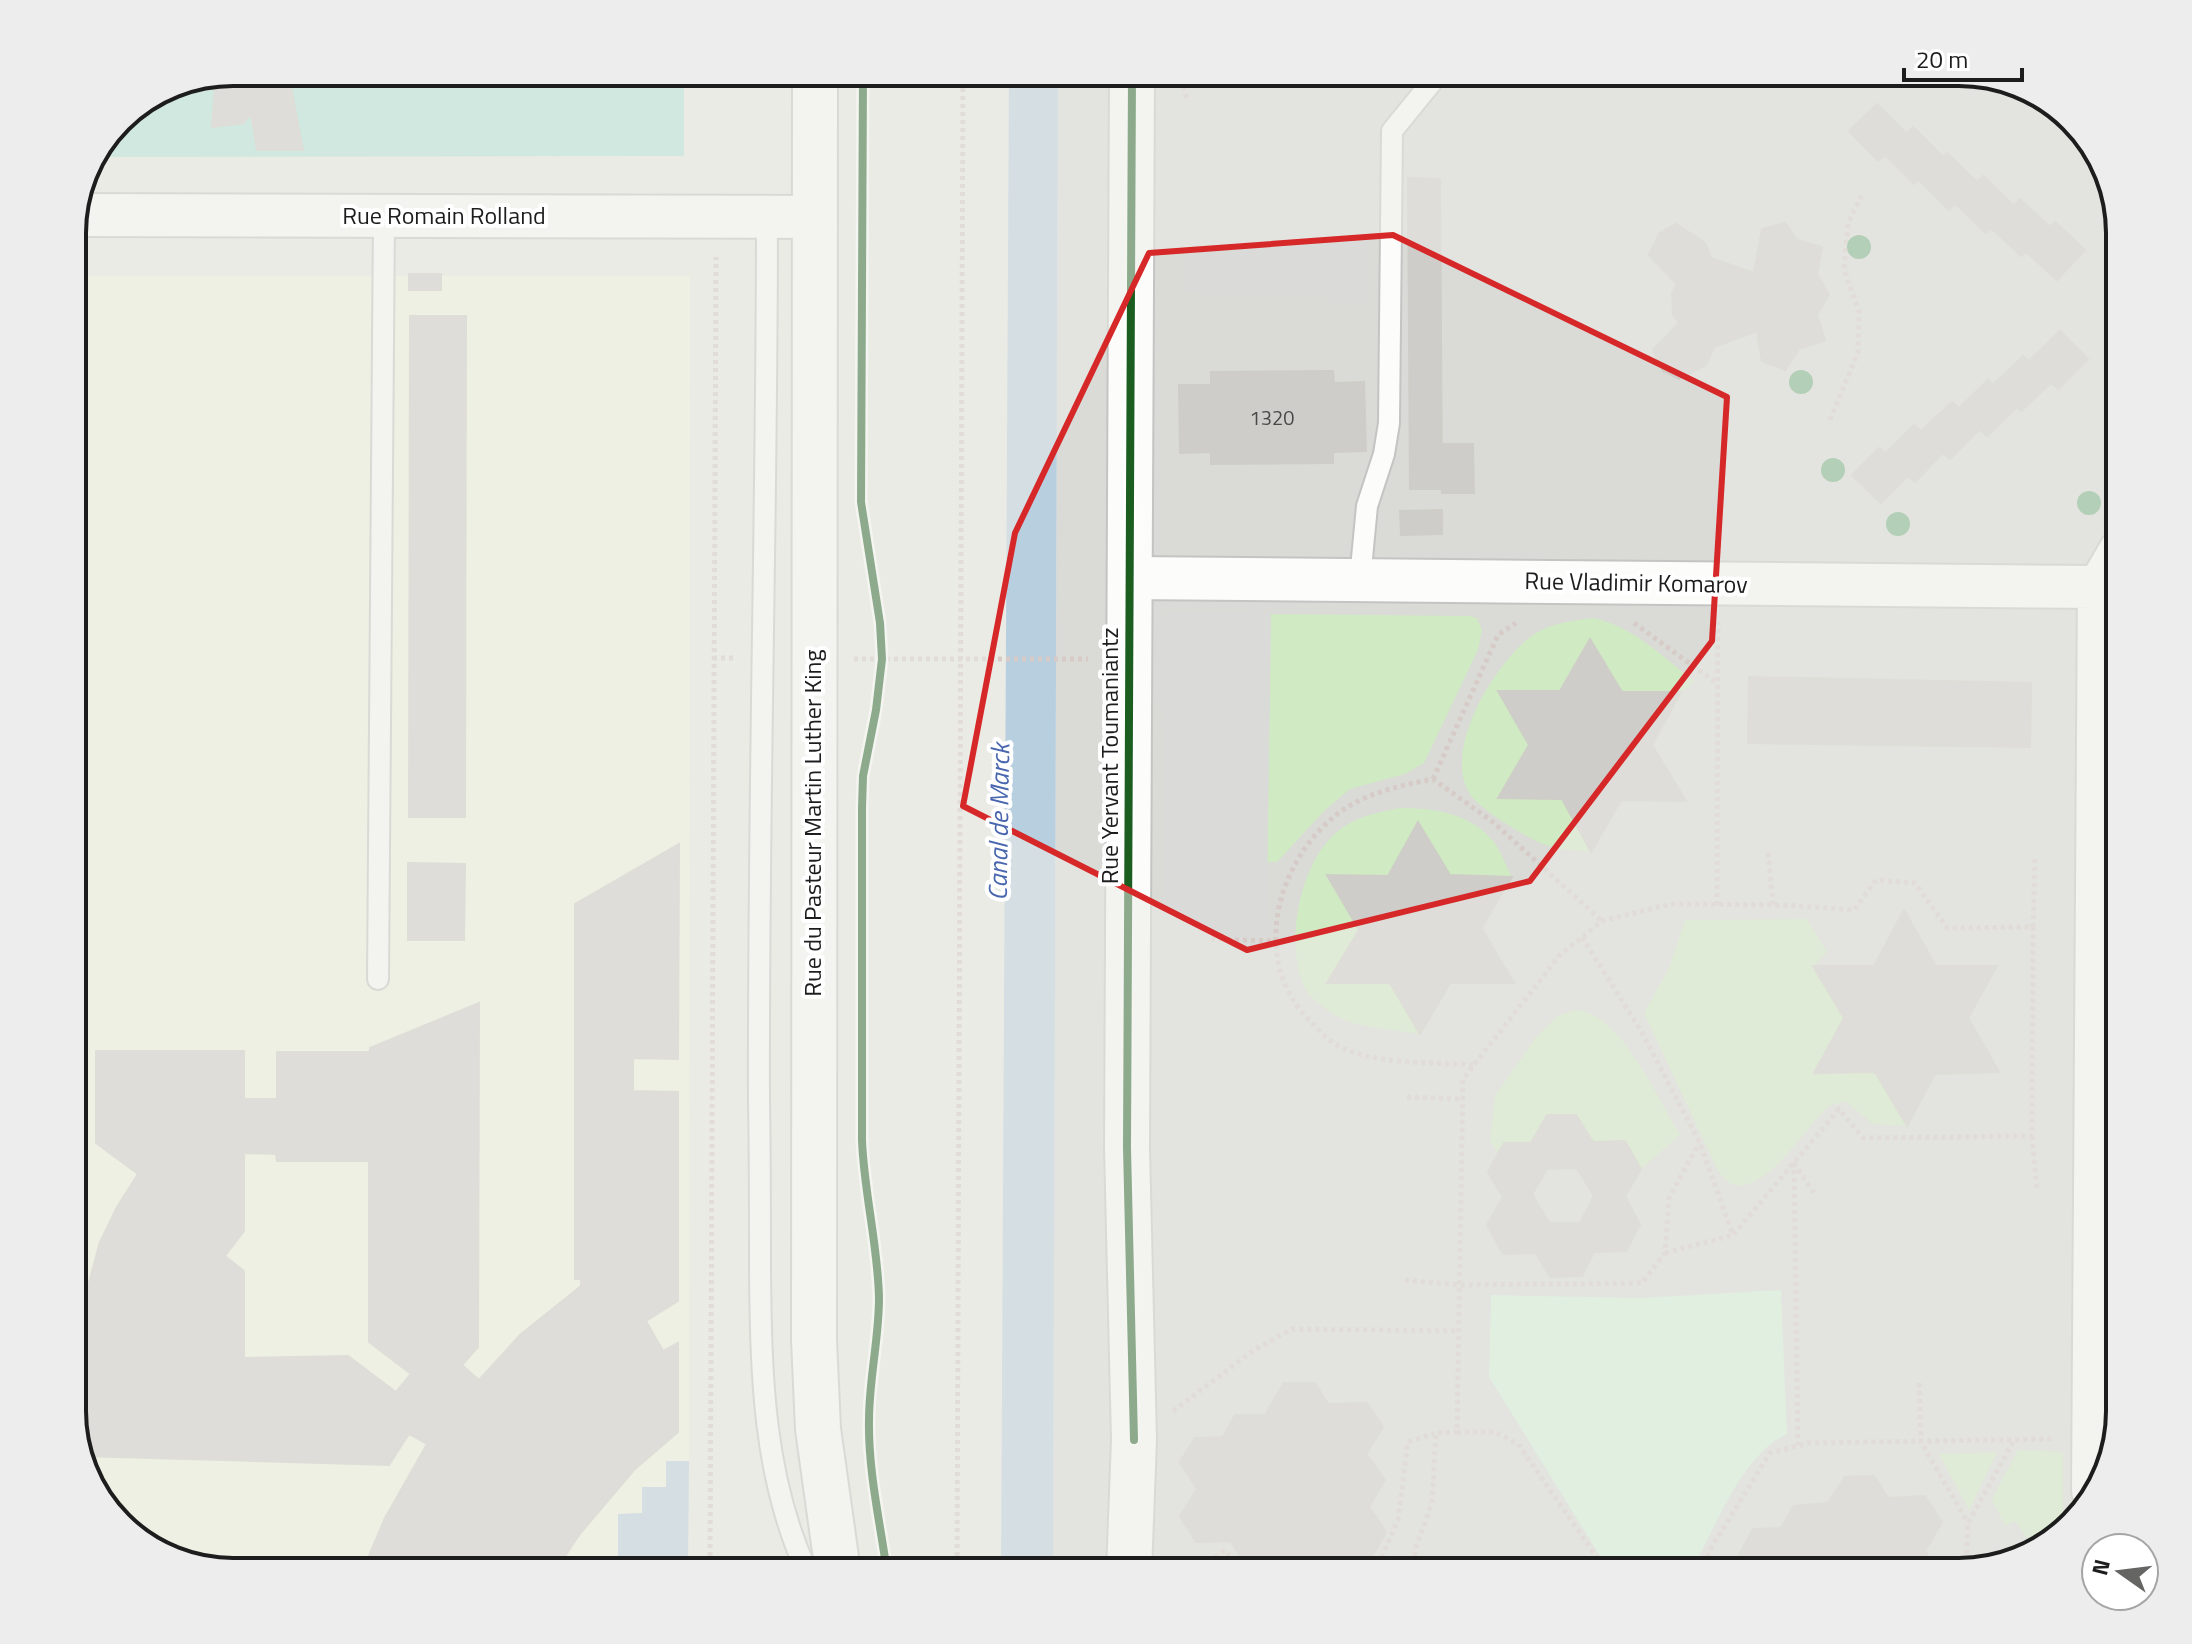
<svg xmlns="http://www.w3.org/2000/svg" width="2192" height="1644" font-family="'Titillium Web',sans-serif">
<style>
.residential{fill:#dadad7}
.education{fill:#f2f6e0}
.grass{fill:#d0eac3}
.park{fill:#d2f3da}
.pitch{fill:#b0e4d9}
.parking{fill:#dadad8}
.water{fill:#b8cfe0}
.building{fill:#cecdc9;stroke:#cecdc7;stroke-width:2;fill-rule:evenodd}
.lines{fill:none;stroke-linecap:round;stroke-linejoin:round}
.service-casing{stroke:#c4c4c2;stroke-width:24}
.minor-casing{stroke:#c4c4c2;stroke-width:46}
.tertiary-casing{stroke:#c4c4c2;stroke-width:48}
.path{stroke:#d6cbc6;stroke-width:5;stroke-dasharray:4 4;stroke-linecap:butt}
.service{stroke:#fcfcfb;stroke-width:20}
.minor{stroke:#fcfcfb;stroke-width:42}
.tertiary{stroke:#fcfcfb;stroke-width:44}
.cycleway-casing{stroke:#fff;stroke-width:13}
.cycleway{stroke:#1b5e20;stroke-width:8}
.tree{fill:#6fae80}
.marked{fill:none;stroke:#d62828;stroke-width:6;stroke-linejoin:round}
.labels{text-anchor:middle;stroke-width:8;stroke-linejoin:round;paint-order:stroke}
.number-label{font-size:20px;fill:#494948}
.street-label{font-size:24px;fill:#1d1d1d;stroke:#fff}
.water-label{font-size:26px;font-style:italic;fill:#4866ae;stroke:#fff}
.rim{fill:none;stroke:#1d1d1d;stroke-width:4}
</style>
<rect width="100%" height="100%" fill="#ebebe6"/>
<path class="residential" d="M1058,72H1959L2057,106L2103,161L2120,233V1411L2086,1509L2030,1556L1959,1572H1053Z"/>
<path class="education" d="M72,276H690L689,1461H666V1488L642,1513L618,1514V1572H233L135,1538L89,1483L72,1421Z"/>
<path class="grass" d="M1271,614L1469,616L1477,618L1482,630L1478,650L1424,763L1405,774L1350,789L1325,810L1277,862H1267Z
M1593,618C1633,626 1664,658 1695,682L1681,692H1622L1590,639L1499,798L1562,799L1591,852C1576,850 1557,850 1543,844C1527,838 1482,810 1472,797C1439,754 1494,665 1530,637C1549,623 1570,621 1593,618Z
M1400,808C1434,808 1471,813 1494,842C1501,852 1506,866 1512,877L1450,875L1418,823L1388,876L1327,875L1359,930L1328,982L1390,983L1420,1034C1391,1029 1350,1029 1326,1009C1319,1004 1307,995 1304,987C1284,942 1300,857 1342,828C1359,816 1379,812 1400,808Z
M1807,919L1827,952L1813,967L1844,1018L1814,1072H1875L1907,1126L1873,1124L1846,1102C1839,1103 1833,1103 1828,1107C1806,1126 1766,1196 1732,1184C1726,1182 1722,1175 1718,1171L1644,1013L1669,968L1685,920Z
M1575,1010C1620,1011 1658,1099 1680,1135L1641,1169L1625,1141L1593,1142L1576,1115H1547L1531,1143H1505L1499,1154L1490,1141L1495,1096L1536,1037L1558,1016Z
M2018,1450L2063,1452V1528L2028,1539L2015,1521L2005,1526L1992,1499Z
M1997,1452L1969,1510L1939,1454Z"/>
<path class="park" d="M1781,1290L1787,1434C1743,1453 1714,1530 1691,1572H1610L1489,1377L1491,1295L1641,1298Z"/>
<path class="pitch" d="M233,72H684V156L92,157L127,112L172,84Z"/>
<path class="parking" d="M1189,116L1371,121L1366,298L1184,293Z
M1167,612L1271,614L1265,1041L1333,1043V1074L1421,1075L1417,1333L1156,1329Z
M1759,760L2069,764L2068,901L1757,897Z
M2066,1145L2069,1431L1808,1434L1806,1148Z"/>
<path class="water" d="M1009,72H1058L1053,1572H1001Z
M666,1461H689L688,1572H618V1514L642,1513V1487H666Z"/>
<path class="building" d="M233,72L236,77L244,76L243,72H288L303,150H257L251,114L243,123L212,127L216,75Z
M1877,104L1907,134L1913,127L1943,157L1947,153L1977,182L1983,176L2014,206L2020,199L2050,227L2055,222L2085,250L2057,280L2026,252L2021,256L1991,228L1986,233L1955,203L1949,210L1919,180L1914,184L1885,155L1878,161L1849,131Z
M1408,178L1440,179L1442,489H1410Z
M1785,223L1797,240L1822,247L1817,274L1829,295L1817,315L1825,340L1799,349L1785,370L1762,361L1757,331L1714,347L1706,365L1679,379L1663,371L1653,350L1679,323L1673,314L1672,293L1677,284L1649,255L1659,234L1676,224L1705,243L1711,258L1754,273L1762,229Z
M409,274H441V290H409Z
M410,316H466L465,817H409Z
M2060,331L2088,359L2058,389L2051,383L2021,411L2017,407L1987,436L1980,429L1950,459L1943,453L1915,482L1908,476L1881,503L1852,475L1879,448L1886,453L1914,425L1921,431L1952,402L1959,408L1988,380L1993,385L2023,356L2029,361Z
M1333,371L1334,383L1364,382L1366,451L1333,452V463L1211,464V452L1180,453L1179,385H1211V372Z
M1442,444H1473L1474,493H1442Z
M1442,510V534L1401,535L1400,511Z
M1590,639L1622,692H1681L1652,745L1686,801L1621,800L1591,852L1562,799L1498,798L1529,745L1498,691H1560Z
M1749,677L2031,683L2030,747L1748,743Z
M1418,822L1450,875L1512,877L1481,928L1514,983H1450L1420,1034L1390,983H1327L1359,930L1327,875L1388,876Z
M679,844L678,1059L633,1058V1091L678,1092V1301L646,1321L663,1351L678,1343V1432L634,1470L579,1535L564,1558L580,1567L574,1572H362L385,1518L427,1444L409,1434L389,1465L82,1456L72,1421V1345L100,1242L117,1207L138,1174L96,1143V1051H244V1099H277V1052H370V1048L479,1003L478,1347L462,1365L479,1380L520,1335L581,1286V1279H575V904ZM244,1153L276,1154L277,1161H369V1342L411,1374L396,1392L348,1356L244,1358V1271L225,1256L244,1231Z
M408,863L465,864L464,940H408Z
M1904,910L1936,966H1997L1968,1018L1999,1072L1935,1074L1907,1126L1875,1072L1814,1073L1844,1018L1813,966H1874Z
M1547,1115H1576L1593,1142L1625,1141L1641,1169L1625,1196L1640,1225L1626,1251L1594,1252L1582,1276L1550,1277L1536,1253L1503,1254L1487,1225L1503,1197L1488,1172L1504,1143H1531ZM1577,1168L1594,1196L1580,1223H1549L1532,1194L1547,1169Z
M1284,1383H1315L1328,1404L1367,1403L1383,1427L1366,1454L1385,1480L1369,1507L1386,1532L1369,1562L1339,1563L1334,1572H1281L1275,1563L1245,1565L1231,1541L1196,1542L1180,1516L1197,1489L1180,1462L1195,1438L1223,1437L1235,1415H1265Z
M1874,1476L1888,1498L1925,1496L1942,1522L1925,1551L1939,1572H1749L1739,1555L1753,1529L1781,1528L1794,1506L1828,1503L1845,1477Z"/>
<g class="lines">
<defs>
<path id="service" d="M767,217C767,511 758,805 759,1099C760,1156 760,1213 760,1270C761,1373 763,1477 807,1572
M1360,579L1367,506L1384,454L1389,423L1392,131L1440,72
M378,979L384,216"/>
<path id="minor" d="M74,215L815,217
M1131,578L2099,587
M2093,1491L2099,587L2120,551"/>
<path id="tertiary" d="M815,72L814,1340L818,1429L838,1572
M1129,1572L1134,1440L1127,1148L1132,72"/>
</defs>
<use href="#service" class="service-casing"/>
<use href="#minor" class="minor-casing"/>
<use href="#tertiary" class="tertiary-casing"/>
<path class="path" d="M1174,77H1180L1188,102
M1830,420L1858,352L1859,312L1844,269L1848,223L1862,195
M1634,623L1718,684
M713,658H736
M854,659H1088
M1433,779L1498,635L1516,623
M1768,853L1773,905
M1717,905L1718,622
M2033,927L2035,857
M1582,937L1641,1031L1700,1143L1733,1235L1839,1109L1863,1138L2032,1136L2033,927L1947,928L1915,883L1876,880L1854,910L1783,905L1671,904L1602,921L1560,955L1463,1079L1457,1432H1495L1518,1444L1607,1572
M1211,939L1275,941
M1473,1065C1431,1062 1370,1065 1335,1044C1327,1039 1319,1030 1312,1023C1250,964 1274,865 1336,815C1364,793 1399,786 1433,779L1493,822L1602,921
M1407,1097L1462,1099
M2032,1136L2037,1191
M1794,1162L1798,1445
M1794,1163L1814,1193
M1665,1253L1733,1235
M1405,1280L1460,1285L1642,1283L1665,1253L1669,1198L1699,1143
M1919,1383L1921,1442L1968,1523
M1173,1411L1254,1350L1292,1329L1459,1331
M1966,1570L1968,1523L2013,1442
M710,1572L716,257
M957,1572L963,72
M1196,1572L1225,1550L1242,1572
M1375,1572L1398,1520L1408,1442L1436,1433
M1415,1572V1550L1432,1503L1436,1433L1457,1432
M1702,1572L1711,1548L1770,1453L1809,1443L2054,1439"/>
<use href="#service" class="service"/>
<use href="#minor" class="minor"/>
<use href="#tertiary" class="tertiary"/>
<defs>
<path id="cycleway" d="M863,72L861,502L880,623L882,659L876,710L863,776L862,808V1140C864,1193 878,1245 879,1298C879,1339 869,1379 869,1420C868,1470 880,1522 887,1572
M1132,72L1127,1148L1134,1440"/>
</defs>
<use href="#cycleway" class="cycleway-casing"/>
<use href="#cycleway" class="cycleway"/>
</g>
<g class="tree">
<circle cx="1859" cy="247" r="12"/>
<circle cx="1801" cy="382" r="12"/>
<circle cx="1833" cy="470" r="12"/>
<circle cx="2089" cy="503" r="12"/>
<circle cx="1898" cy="524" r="12"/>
</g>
<path d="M0 0H2192V1644H0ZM1393,235L1727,397L1712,641L1530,881L1247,950L963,806L1015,533L1149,253Z" fill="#ebebe6" fill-opacity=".55" fill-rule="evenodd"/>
<path class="marked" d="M1393,235L1727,397L1712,641L1530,881L1247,950L963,806L1015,533L1149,253Z"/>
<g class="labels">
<g class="number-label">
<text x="1272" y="425">1320</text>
</g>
<g class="street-label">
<text x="444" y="224">Rue Romain Rolland</text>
<text transform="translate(1636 583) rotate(1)" y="8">Rue Vladimir Komarov</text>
<text transform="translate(1110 756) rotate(-90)" y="8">Rue Yervant Toumaniantz</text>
<text transform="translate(813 823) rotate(-90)" y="8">Rue du Pasteur Martin Luther King</text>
</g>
<g class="water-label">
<text transform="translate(999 822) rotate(-89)" y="9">Canal de Marck</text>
</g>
</g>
<path d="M0 0H2192V1644H0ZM233 86H1959A147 147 0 0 1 2106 233V1411A147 147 0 0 1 1959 1558H233A147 147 0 0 1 86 1411V233A147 147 0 0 1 233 86Z" fill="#ededed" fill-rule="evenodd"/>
<path class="rim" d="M233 86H1959A147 147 0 0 1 2106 233V1411A147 147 0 0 1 1959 1558H233A147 147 0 0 1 86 1411V233A147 147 0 0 1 233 86Z"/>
<g transform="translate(2120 1572) rotate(284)"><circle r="38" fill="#ffffff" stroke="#a5a5a5" stroke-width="2"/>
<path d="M0-6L14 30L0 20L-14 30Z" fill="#656563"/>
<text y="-12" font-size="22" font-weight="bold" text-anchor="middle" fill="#1d1d1d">N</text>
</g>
<path d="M1904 68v12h118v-12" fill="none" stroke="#1d1d1d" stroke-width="4"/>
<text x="1916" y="68" font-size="24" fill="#1d1d1d" stroke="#ffffff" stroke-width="6" paint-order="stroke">20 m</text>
</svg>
